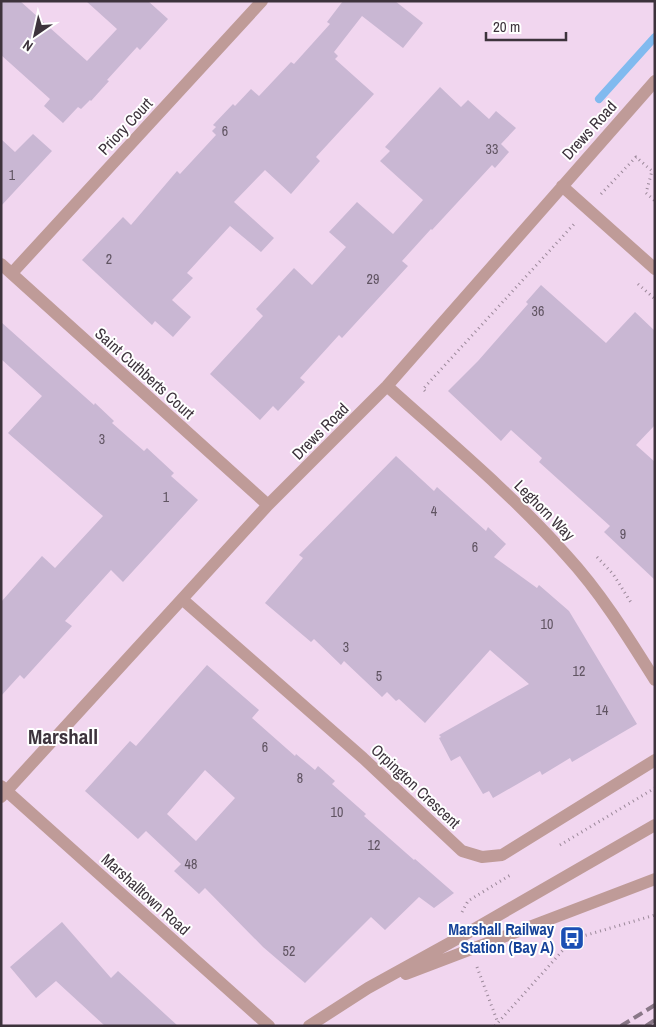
<svg xmlns="http://www.w3.org/2000/svg" width="656" height="1027" font-family="'Archivo Narrow',sans-serif">
<style>
.lines{fill:none;stroke-linecap:round;stroke-linejoin:round}
.stream{stroke:#81baef;stroke-width:8}
.building{fill:#c9b7d3;fill-rule:evenodd}
.path{stroke:#9c899a;stroke-width:3;stroke-dasharray:1 4;stroke-linecap:butt}
.minor{stroke:#bf9b98;stroke-width:12}
.rail{stroke:#8a7888;stroke-width:4;stroke-dasharray:10 5;stroke-linecap:butt}
.labels{text-anchor:middle;stroke-width:4;stroke-linejoin:round;paint-order:stroke}
.number-label{font-size:14px;fill:#605462}
.street-label{font-size:16px;fill:#3d333c;stroke:#fff}
.transit-label{font-size:16px;font-weight:bold;fill:#164399;stroke:#fff;text-anchor:end}
.district-label{font-size:21px;font-weight:bold;fill:#3d333c;stroke:#fff}
</style>
<rect width="100%" height="100%" fill="#f1d6ef"/>
<g class="lines">
<path class="stream" d="M599,99L655,37"/>
</g>
<path class="building" d="M1,1H20L87,61L117,29L86,1H148L168,19L140,50L137,47L107,80L109,81L91,101L90,100L81,109L78,107L63,123L44,106L50,99L1,55Z
M343,1H395L423,23L403,48L362,16L334,52L338,56L335,59L374,94L316,157L320,161L291,194L265,170L234,202L274,238L261,252L230,226L187,273L193,278L172,300L191,317L173,337L155,321L152,325L82,260L123,217L131,225L177,171L180,174L216,135L212,131L216,127L213,125L233,104L235,106L251,89L259,96L291,62L294,64L330,24L327,22Z
M440,87L461,107L468,100L489,119L496,111L516,128L501,144L509,152L495,168L492,165L432,230L431,229L402,261L408,266L342,338L339,335L300,378L305,382L278,411L273,406L260,420L210,374L263,316L256,309L294,268L312,285L346,247L329,232L357,202L393,234L423,200L380,161L390,151L385,147Z
M33,134L52,151L1,206V139L15,152Z
M541,285L606,343L635,312L655,331V425L636,445L655,462V580L604,532L610,526L539,462L542,458L511,430L501,441L448,391L478,361L528,304L526,302Z
M1,322L94,405L95,403L114,421L112,423L144,451L147,448L174,473L171,476L198,500L123,582L111,570L65,621L72,626L24,679L20,675L1,696V602L42,556L55,568L103,516L8,433L42,396L1,359Z
M396,456L434,491L437,487L486,531L488,527L506,544L494,557L537,588L539,585L569,611L637,724L572,762L570,758L542,775L540,771L493,798L489,791L483,794L460,756L451,761L439,738L441,737L439,735L529,684L490,650L425,723L399,699L396,701L387,692L382,697L344,661L341,665L314,639L311,642L265,603L303,558L299,555Z
M207,665L259,710L252,718L295,756L296,754L315,770L318,766L335,781L332,784L366,814L364,816L414,860L415,859L454,893L434,908L419,897L385,930L371,917L305,983L263,947L205,888L199,894L174,871L181,864L146,831L138,839L85,791L130,741L136,746ZM205,770L235,798L196,841L167,814Z
M62,922L111,978L118,971L178,1026H105L56,981L36,998L10,967Z"/>
<g class="lines">
<path class="path" d="M601,194L636,157L652,171L646,193L655,201
M638,284L655,299
M425,391L423,389L575,223
M597,557L613,574L632,604
M560,845L655,788
M462,912L468,901L512,874
M477,967L498,1023
M495,1026L573,939L655,915"/>
<path class="minor" d="M562,186L655,269
M1,264L268,505
M12,273L262,1
M387,386C448,441 512,494 567,556C601,593 628,637 655,680
M182,599L363,758L462,851L482,857L502,855L655,760
M1,786L269,1026
M1,797L268,505L387,386L655,81
M406,974L655,879
M309,1026L368,988L464,935L655,825"/>
<path class="rail" d="M621,1026L655,1005
M646,1026L655,1020"/>
</g>
<defs>
<symbol id="bus-square" viewBox="-11 -11 22 22"><rect x="-9" y="-9" width="18" height="18" rx="4" fill="#1a4fb4" stroke="#fff"/><path d="M-5-6H5V4H4V6H2V4H-2V6H-4V4H-5ZM-3.5-4V0h7V-4ZM-3.5 1.2v1.5H-2V1.2ZM2 1.2v1.5H3.5V1.2Z" fill="#fff"/></symbol>
</defs>
<g fill-rule="evenodd">
<use href="#bus-square" x="558" y="924" width="28" height="28"/>
</g>
<g class="labels">
<g class="number-label">
<text x="225" y="136">6</text>
<text x="492" y="154">33</text>
<text x="12" y="180">1</text>
<text x="109" y="264">2</text>
<text x="373" y="284">29</text>
<text x="538" y="316">36</text>
<text x="102" y="444">3</text>
<text x="166" y="502">1</text>
<text x="434" y="516">4</text>
<text x="623" y="539">9</text>
<text x="475" y="552">6</text>
<text x="547" y="629">10</text>
<text x="346" y="652">3</text>
<text x="579" y="676">12</text>
<text x="379" y="681">5</text>
<text x="602" y="715">14</text>
<text x="265" y="752">6</text>
<text x="300" y="783">8</text>
<text x="337" y="817">10</text>
<text x="374" y="850">12</text>
<text x="191" y="869">48</text>
<text x="289" y="956">52</text>
</g>
<g class="street-label">
<text transform="translate(125 126) rotate(-47)" y="6">Priory Court</text>
<text transform="translate(589 130) rotate(-48)" y="6">Drews Road</text>
<text transform="translate(145 373) rotate(42)" y="6">Saint Cuthberts Court</text>
<text transform="translate(320 431) rotate(-45)" y="6">Drews Road</text>
<text transform="translate(545 510) rotate(45)" y="6">Leghorn Way</text>
<text transform="translate(416 786) rotate(43)" y="6">Orpington Crescent</text>
<text transform="translate(146 894) rotate(42)" y="6">Marshalltown Road</text>
</g>
<g class="transit-label">
<text x="554" y="935">Marshall Railway<tspan x="554" dy="18">Station (Bay A)</tspan></text>
</g>
<g class="district-label">
<text x="63" y="744">Marshall</text>
</g>
</g>
<rect width="656" height="1027" fill="none" stroke="#3d333c" stroke-width="5"/>
<g transform="translate(35 35) rotate(214)" stroke="#ffffff" stroke-width="4" paint-order="stroke">
<path d="M0-4L9 19L0 12L-9 19Z" fill="#3d333c"/>
<text y="-8" font-size="14" font-weight="bold" text-anchor="middle" fill="#3d333c">N</text>
</g>
<path d="M486 32v8h80v-8" fill="none" stroke="#3d333c" stroke-width="2.5"/>
<text x="493" y="32" font-size="15" fill="#3d333c" stroke="#ffffff" stroke-width="4" paint-order="stroke">20 m</text>
</svg>
